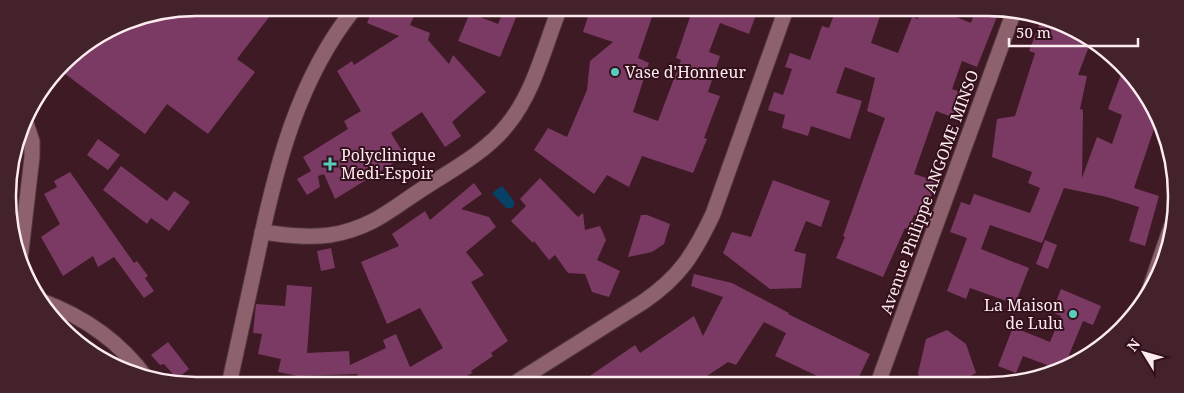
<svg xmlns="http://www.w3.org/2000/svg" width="1184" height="393" font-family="'Noto Serif',serif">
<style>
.water{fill:#074166}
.building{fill:#7b3a63}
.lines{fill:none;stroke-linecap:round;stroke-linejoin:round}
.minor-casing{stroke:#53363f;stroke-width:17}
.minor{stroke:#8d626c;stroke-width:15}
.poi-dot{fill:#59cebe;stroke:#33101b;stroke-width:2}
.labels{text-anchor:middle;stroke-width:4;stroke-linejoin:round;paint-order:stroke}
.poi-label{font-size:16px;fill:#fcecef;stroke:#33101b;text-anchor:start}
.street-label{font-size:16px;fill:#fcecef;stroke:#33101b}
.rim{fill:none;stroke:#fcecef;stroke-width:2.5}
</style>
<rect width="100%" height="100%" fill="#3e1a24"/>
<path class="water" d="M502,186L514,201V206L512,208H506L492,193Z"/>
<path class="building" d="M196,8H276L237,59L255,72L208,134L167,104L145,134L60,70L72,55L121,24L128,29L135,20L168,13L174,18L180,11Z
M373,9H403L415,14L410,25L430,33L428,40L449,64L453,55L486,92L452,122L461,136L445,147L422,112L391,133L405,156L335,199L324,174L318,176L320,187L307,195L297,179L311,171L303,157L348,129L344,121L361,111L337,71L352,61L354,65L399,36L367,23Z
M504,10H519L500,57L458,41L470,13L498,24Z
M590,10L654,11L638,58L649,63L633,112L658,121L681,60L676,58L692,11L757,12L749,34L720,23L709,52L720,56L708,92L720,96L704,138L707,139L693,173L642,156L629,187L607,175L594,194L534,150L548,128L567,137L587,90L590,61L613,42L583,32Z
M835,12L881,13L871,43L898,53L912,17L918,19L920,13H946L971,23L974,13L998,14L977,67L962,61L952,89L961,92L952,117L936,111L914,174L936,181L924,218L914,215L909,229L905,228L883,277L836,258L845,237L843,236L885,118L867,111L875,78L845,67L836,93L862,101L850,139L811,126L808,136L782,128L785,115L768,110L774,92L783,95L792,69L785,67L790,53L810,60L822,26L829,28Z
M1042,18L1091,41L1078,75L1087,76L1080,109L1083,110L1082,178L1097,137L1112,144L1122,115L1108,109L1123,69L1151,102L1157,120L1134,188L1159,196L1145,246L1129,241L1139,207L1107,197L1064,188L1042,243L990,225L981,249L1029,268L1015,304L970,288L966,299L947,291L967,238L950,232L961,202L970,205L974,194L1030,213L1040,188L1028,183L1032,172L992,157L997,119L1015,116L1035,53L1029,51Z
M98,139L120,155L108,170L87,155Z
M121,166L167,201L174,191L190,202L169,231L151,218L147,224L103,190Z
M70,172L134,263L137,261L148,276L145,278L154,291L144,298L114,257L98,267L93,256L63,276L41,237L60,224L44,194L57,187L54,181Z
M540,178L578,217L583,213L585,230L600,226L606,240L597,260L620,271L609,297L592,292L585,274L568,273L555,255L549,260L534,241L533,243L511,221L526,206L520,199Z
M773,180L830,201L821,227L806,221L794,251L806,254L801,288L770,289L723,253L732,232L751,237Z
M474,183L482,194L461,209L489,217L496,227L466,252L484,275L471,282L508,341L491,353L493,356L471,371L472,373L458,381L360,380L357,374L298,376L278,372L281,359L258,354L262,334L253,333L256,304L285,306L287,285L312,287L307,353L349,351L350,365L386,348L383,340L396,334L410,367L443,348L420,308L387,324L361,262L399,246L392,234L425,211L430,220Z
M641,215H647L670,224L664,244L652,252L628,257Z
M1045,240L1057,245L1048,269L1036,264Z
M331,248L335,268L321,271L317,251Z
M694,274L732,283L789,313L788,314L870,354L856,383H832L775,356L786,333L764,322L736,365L728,362L698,382H581L635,345L640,353L694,316L703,336L723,297L691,286Z
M1061,289L1101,306L1093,325L1083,321L1069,355L1080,359L1060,371L1043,376L1047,365L1023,356L1016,373L998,366L1013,327L1050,342L1061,316L1052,312Z
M947,330L966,344L976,373L955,384H936L933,379L921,383L918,373L926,339Z
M168,342L189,369L177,379L164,364L160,365L151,355Z"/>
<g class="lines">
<defs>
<path id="minor" d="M262,232C284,235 308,238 330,235C344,233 361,227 373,221C392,211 409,197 427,186C455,168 487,151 508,124C534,92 544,48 559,10
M20,260L32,157V141L25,120
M1147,297L1171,227
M39,300C83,316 120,341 147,379
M230,380C239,339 248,298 257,257C275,170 297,80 354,9
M518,381L643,302C680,277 694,254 713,214L785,12
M878,383L1013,14"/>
</defs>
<use href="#minor" class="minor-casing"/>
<use href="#minor" class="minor"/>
</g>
<g class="poi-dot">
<circle cx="615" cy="72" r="5"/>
<path d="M327.5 156.5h5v5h5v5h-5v5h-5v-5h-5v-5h5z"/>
<circle cx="1073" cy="314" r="5"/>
</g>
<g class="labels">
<g class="poi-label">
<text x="625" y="78">Vase d'Honneur</text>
<text x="341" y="161">Polyclinique<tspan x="341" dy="18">Medi-Espoir</tspan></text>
<text x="1063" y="311" text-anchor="end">La Maison<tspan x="1063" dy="18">de Lulu</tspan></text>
</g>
<g class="street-label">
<text transform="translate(929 192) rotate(-70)" y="6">Avenue Philippe ANGOME MINSO</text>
</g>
</g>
<path d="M0 0H1184V393H0ZM196 16H988A180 180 0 0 1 1168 196V197A180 180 0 0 1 988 377H196A180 180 0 0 1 16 197V196A180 180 0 0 1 196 16Z" fill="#43222c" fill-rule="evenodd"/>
<path class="rim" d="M196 16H988A180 180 0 0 1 1168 196V197A180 180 0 0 1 988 377H196A180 180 0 0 1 16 197V196A180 180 0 0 1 196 16Z"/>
<g transform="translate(1144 353) rotate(307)" stroke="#33101b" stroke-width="4" paint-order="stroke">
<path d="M0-4L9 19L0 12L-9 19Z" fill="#fcecef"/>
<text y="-8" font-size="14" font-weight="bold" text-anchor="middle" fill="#fcecef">N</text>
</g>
<path d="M1009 38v8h129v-8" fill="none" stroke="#fcecef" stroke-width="2.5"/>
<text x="1016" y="38" font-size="15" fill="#fcecef" stroke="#33101b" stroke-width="4" paint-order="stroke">50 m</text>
</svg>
